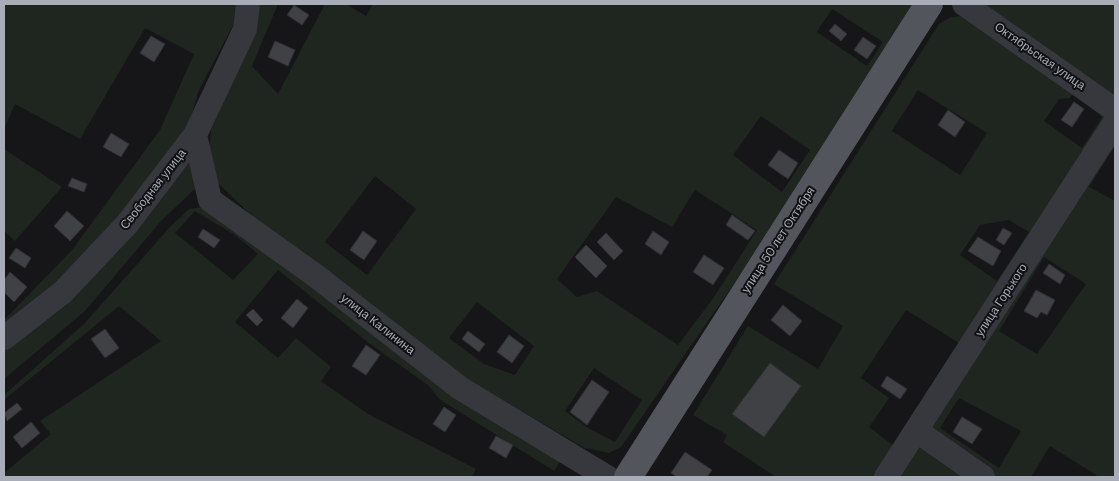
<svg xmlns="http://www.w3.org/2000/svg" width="1119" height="481" font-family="'DM Sans',sans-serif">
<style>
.green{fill:#1e261f;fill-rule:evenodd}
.building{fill:#404145;stroke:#303034}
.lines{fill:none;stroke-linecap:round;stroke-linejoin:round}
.minor{stroke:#37383d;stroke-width:24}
.major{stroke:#53555c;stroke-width:28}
.labels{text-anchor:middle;stroke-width:4;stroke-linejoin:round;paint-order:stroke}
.street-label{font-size:12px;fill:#a8adb8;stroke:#111113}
</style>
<rect width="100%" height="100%" fill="#161618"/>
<path class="green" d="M4,4H236L233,25L199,90L188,127L121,225L4,332V320L72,250L160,130L194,54L145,28L80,139L15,104L4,129Z
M254,4H278L252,66L278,94L325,4H346L366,16L373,4H916L800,188L621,447L609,453L585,448L462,376L255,219L216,181L208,162L211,130L247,47ZM832,9L883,42L867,66L817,32ZM761,116L810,150L782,192L733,155ZM375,176L416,209L367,275L325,242ZM695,190L757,230L714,297L678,345L597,291L577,297L557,279L616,197L672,227ZM477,302L534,346L515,375L484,364L449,338ZM594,368L642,400L615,442L588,428L565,411Z
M974,4H1115V105Z
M967,16L1105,114L1107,123L879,477H776L723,442L727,435L693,415L748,326L818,369L843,326L774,284L939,24L951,17ZM918,90L987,133L960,175L892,131ZM1073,93L1102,117L1082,148L1044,121L1059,99L1070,98ZM1009,220L1029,232L997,281L960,255L980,225ZM906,310L959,343L894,446L869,427L889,398L861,378Z
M1115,131V146L1089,187L1115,201V477H1099L1050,446L1031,477H993L930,427ZM1044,257L1086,284L1037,354L999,331ZM959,398L1021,431L999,468L940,428Z
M193,143L198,186L161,221L85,311L4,379V345Z
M4,149L62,187L15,241L4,231Z
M203,207L562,459L554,471L439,399L429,386L369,343L278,270L235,322L278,358L296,338L331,367L321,381L368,414L476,469L472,477H4V473L51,434L40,421L161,341L119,306L4,400V395L84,324L170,227L189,209ZM195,211L235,235L258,254L233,280L175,233Z
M919,444L979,477H891Z"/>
<path class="building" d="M294,5L309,15L302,25L287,15Z
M835,24L847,34L841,41L829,31Z
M151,36L165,44L154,62L140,53Z
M863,37L876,46L867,59L854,50Z
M275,41L295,50L288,66L268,57Z
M1074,102L1084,109L1072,127L1061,120Z
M948,110L965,122L955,137L938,125Z
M111,133L129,144L121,157L103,147Z
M779,150L798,163L788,179L768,165Z
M72,178L87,184L84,192L68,186Z
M67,211L84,226L70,241L54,226Z
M732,215L755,231L748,240L726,225Z
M1003,228L1012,233L1004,245L996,240Z
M203,229L220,240L214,248L198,237Z
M363,231L377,241L364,260L350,250Z
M653,231L669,242L661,255L645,244Z
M606,233L623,251L614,260L597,242Z
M978,237L1001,251L993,266L968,251Z
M586,245L607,266L596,278L575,257Z
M16,248L31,258L25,268L9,258Z
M704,255L724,268L713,285L693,272Z
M1049,264L1065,275L1060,284L1043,273Z
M10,272L27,287L14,302L4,292V280Z
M1036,290L1055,300L1047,315L1041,312L1037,318L1024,311Z
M297,299L308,308L293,328L281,318Z
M783,305L802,321L790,336L771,320Z
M253,309L263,320L257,326L246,315Z
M105,329L119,348L105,358L91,339Z
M468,331L485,344L479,352L462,339Z
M509,335L524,346L512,363L497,352Z
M366,345L380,355L366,375L352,366Z
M770,363L801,386L764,437L732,414Z
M887,376L907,389L900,399L881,386Z
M592,380L609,392L587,425L570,412Z
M17,403L22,409L7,421L4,413Z
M444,407L456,415L445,432L433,424Z
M962,417L982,429L972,444L953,432Z
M31,422L40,433L22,448L13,437Z
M496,436L513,445L506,458L489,448Z
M685,452L712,470L707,477H677L671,473Z"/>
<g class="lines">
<path class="minor" d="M964,4L1115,110
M195,135L210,200L316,276L460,388L607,477
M4,338L63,292L128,223L195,135L245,29L248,4
M917,431L983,477
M886,477L1115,122"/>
<path class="major" d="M628,477L929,4"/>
</g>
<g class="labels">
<g class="street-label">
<text transform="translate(1040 56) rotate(35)" y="4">Октябрьская улица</text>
<text transform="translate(153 189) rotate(-52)" y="4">Свободная улица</text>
<text transform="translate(778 240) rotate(-57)" y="4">улица 50 лет Октября</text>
<text transform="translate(1001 300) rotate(-57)" y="4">улица Горького</text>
<text transform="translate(378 324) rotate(38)" y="4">улица Калинина</text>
</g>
</g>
<rect width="1119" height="481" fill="none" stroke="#a8adb8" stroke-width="10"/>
</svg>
